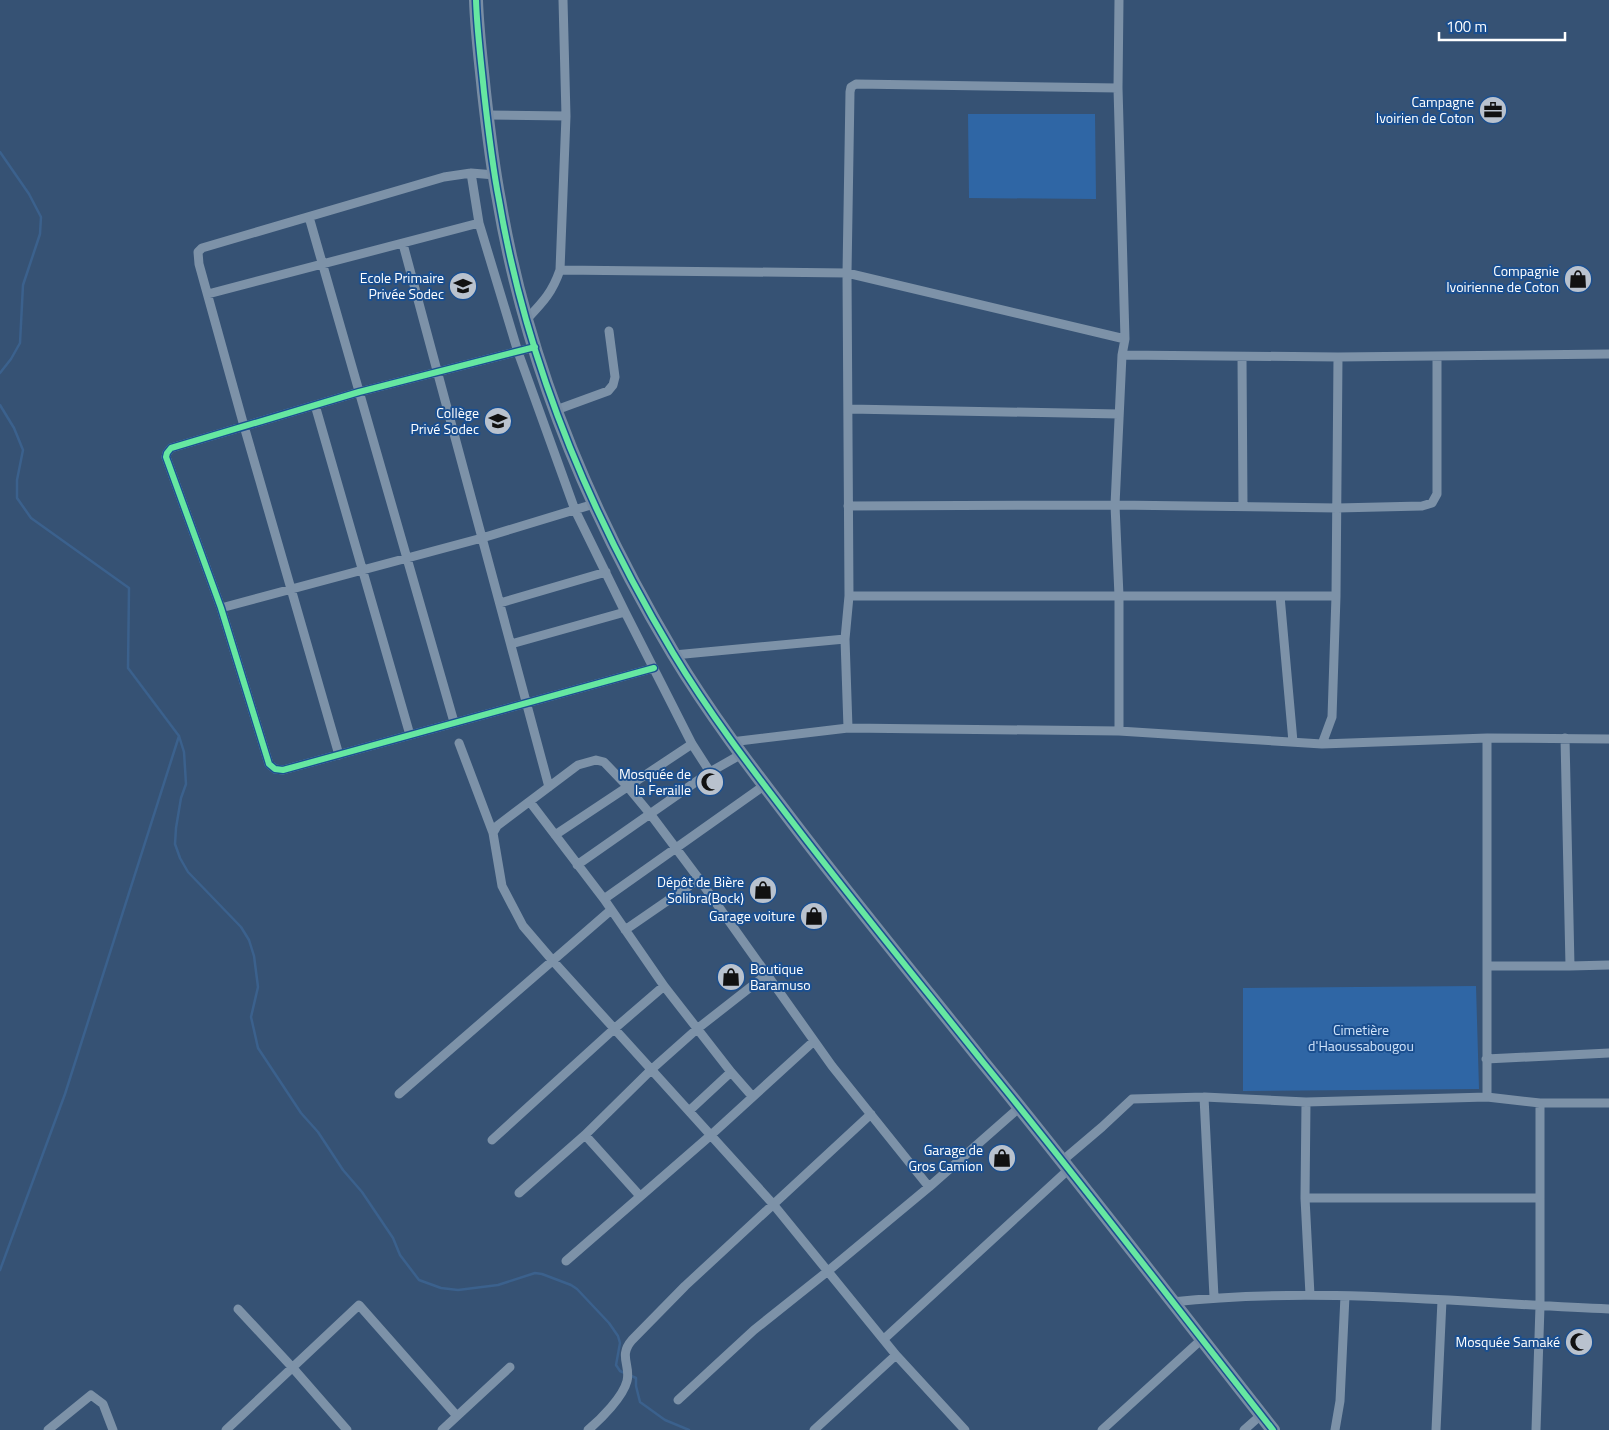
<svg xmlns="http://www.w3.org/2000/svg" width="1609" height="1430" font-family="'Titillium Web',sans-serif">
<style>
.green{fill:#2f66a5}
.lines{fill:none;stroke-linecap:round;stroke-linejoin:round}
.stream{stroke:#3b618d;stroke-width:2.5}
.street{stroke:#7d92a8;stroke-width:9}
.secondary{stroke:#798da4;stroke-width:14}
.cycleway-casing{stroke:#1b4f8f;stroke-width:9}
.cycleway{stroke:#66e7a1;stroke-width:6}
.labels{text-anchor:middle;stroke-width:4;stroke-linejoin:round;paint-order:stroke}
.poi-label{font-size:14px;fill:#fff;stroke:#1b4f8f;text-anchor:end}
.park-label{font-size:14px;fill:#cfe3fa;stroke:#1b4f8f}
</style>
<rect width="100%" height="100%" fill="#365274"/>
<path class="green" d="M968,114H1095L1096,199L969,198Z
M1476,986L1479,1089L1243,1091V988Z"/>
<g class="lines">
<path class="stream" d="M0,152L29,194L41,217L40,234L23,285L20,343L11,359L0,373
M0,405L14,428L23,450L17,480V498L31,518L129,588L128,668L179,736L65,1094L0,1270
M179,736L184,752L186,784L181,798L176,828L175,844L180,858L188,872L241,927L249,940L254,956L258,987L251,1017L258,1048L301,1113L318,1132L343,1170L362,1192L393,1238L400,1255L419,1280L441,1288L458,1290L498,1285L535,1273L542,1274L571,1285L577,1289L609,1323L618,1336L620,1343L616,1365L620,1371L636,1378V1386L640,1402L665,1420L689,1430"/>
<path class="street" d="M487,115L566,116
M471,173L479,223L518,352L575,510L625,612L692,744L710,772
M309,217L454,722
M403,244L549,787
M560,270L847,273L1125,339
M208,294L479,223
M527,319C543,302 552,293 560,270L566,116L563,0
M535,347L359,392L171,448L167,453L166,457L221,608L269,764L275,769L283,770L654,668
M1122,355L1338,357L1609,354
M1242,357L1243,506
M315,405L410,735
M849,409L1119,414
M556,410L608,391L613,385L615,377L609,331
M848,506L1115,505L1337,508L1422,506L1432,503L1437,494V356
M849,596H1336
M1280,596L1293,742
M500,603L606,572
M221,608L482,538L594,504
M511,644L625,612
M674,655L845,639
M848,728L845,639L849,596L847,273L850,92L851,87L856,84L1118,88
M1119,731V596L1115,505L1122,355L1125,339L1118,88L1119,0
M1487,738V1097
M1565,738L1570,966
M731,742L848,728L1119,731L1322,744L1487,738L1609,739
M459,743L493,833L502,886L523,926L553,961L773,1204L896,1355L965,1430
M1322,744L1332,717L1336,596L1338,357
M339,755L244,426L199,264L198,252L202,248L444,177L471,173L495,175
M530,802L604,899L664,986L731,1072L752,1096
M493,833L497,826L578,765L596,760L604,762L627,786L651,815L699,879L832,1066L929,1187
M555,835L692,744
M577,865L710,772L740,755
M604,899L765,785
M625,930L699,879
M1488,966H1570L1609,965
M1486,1059L1609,1053
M399,1094L611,910
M1204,1097L1214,1297
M1306,1102L1305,1198L1310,1295
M689,1111L731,1072
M585,1135L640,1196
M492,1140L614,1029L664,986
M1062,1161L1102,1127L1132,1099L1204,1097L1306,1102L1487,1097L1540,1103H1609
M519,1193L585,1135L652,1069L697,1029L766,975
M1305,1198H1540
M566,1261L711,1135L814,1041
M1172,1302C1317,1286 1464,1303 1609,1309
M238,1309L292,1367L347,1430
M884,1339L1068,1170
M678,1400L754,1330L828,1271L929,1187L1020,1107
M48,1430L91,1395L103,1404L113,1430
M226,1430L359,1305L457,1416
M442,1430L510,1367
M588,1430C601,1419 623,1397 627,1381C631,1365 618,1356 632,1340L685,1286L871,1114
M814,1430L896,1355
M1102,1430L1202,1339
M1244,1430L1261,1415
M1335,1430L1340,1401L1345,1296
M1436,1430L1442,1300
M1536,1430L1540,1306V1103"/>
<path class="secondary" d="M476,0C477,31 481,61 484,92C488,128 492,164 499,200C526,360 590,514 673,653C709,713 751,768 794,824C855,904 919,982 982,1061C1081,1182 1176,1307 1273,1430"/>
<defs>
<path id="cycleway" d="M476,0C477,31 481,61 484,92C488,128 492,164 499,200C526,360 590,514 673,653C709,713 751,768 794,824C855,904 919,982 982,1061C1081,1182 1176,1307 1273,1430
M535,347L359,392L171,448L167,453L166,457L221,608L269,764L275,769L283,770L654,668"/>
</defs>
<use href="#cycleway" class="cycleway-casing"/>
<use href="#cycleway" class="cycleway"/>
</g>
<defs>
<symbol id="office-disc" viewBox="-11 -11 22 22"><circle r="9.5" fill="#b9c2ce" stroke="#1b4f8f"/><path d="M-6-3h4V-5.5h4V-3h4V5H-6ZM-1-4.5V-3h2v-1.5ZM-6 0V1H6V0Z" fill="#111"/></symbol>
<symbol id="shop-disc" viewBox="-11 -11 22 22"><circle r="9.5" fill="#b9c2ce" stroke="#1b4f8f"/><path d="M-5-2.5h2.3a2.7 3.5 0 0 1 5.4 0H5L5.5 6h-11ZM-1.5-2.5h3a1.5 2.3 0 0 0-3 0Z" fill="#111"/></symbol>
<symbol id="school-disc" viewBox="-11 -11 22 22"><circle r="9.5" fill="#b9c2ce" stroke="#1b4f8f"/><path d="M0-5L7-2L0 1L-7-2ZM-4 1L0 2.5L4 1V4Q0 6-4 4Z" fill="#111"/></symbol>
<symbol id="mosque-disc" viewBox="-11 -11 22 22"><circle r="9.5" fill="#b9c2ce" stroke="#1b4f8f"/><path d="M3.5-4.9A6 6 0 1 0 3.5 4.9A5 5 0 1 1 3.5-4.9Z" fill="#111"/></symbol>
</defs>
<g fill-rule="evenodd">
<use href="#office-disc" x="1477" y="94" width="32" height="32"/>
<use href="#shop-disc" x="1562" y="263" width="32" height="32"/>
<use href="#school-disc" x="447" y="270" width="32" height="32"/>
<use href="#school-disc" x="482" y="405" width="32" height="32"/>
<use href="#mosque-disc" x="694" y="766" width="32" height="32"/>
<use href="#shop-disc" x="747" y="874" width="32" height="32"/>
<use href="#shop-disc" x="798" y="900" width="32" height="32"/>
<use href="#shop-disc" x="715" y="961" width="32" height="32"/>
<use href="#shop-disc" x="986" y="1142" width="32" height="32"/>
<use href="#mosque-disc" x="1563" y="1326" width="32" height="32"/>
</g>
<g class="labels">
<g class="poi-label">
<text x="1474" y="107">Campagne<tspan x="1474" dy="16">Ivoirien de Coton</tspan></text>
<text x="1559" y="276">Compagnie<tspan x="1559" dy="16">Ivoirienne de Coton</tspan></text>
<text x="444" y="283">Ecole Primaire<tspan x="444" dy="16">Privée Sodec</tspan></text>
<text x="479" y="418">Collège<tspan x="479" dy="16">Privé Sodec</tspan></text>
<text x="691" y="779">Mosquée de<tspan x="691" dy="16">la Feraille</tspan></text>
<text x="744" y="887">Dépôt de Bière<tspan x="744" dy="16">Solibra(Bock)</tspan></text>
<text x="795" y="921">Garage voiture</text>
<text x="750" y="974" text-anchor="start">Boutique<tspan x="750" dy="16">Baramuso</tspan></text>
<text x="983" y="1155">Garage de<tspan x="983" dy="16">Gros Camion</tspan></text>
<text x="1560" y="1347">Mosquée Samaké</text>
</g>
<g class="park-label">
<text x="1361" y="1035">Cimetière<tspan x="1361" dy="16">d'Haoussabougou</tspan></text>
</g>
</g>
<path d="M1439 32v8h126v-8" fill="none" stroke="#ffffff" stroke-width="2.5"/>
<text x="1446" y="32" font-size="15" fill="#ffffff" stroke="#1b4f8f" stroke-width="4" paint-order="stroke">100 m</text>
</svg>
